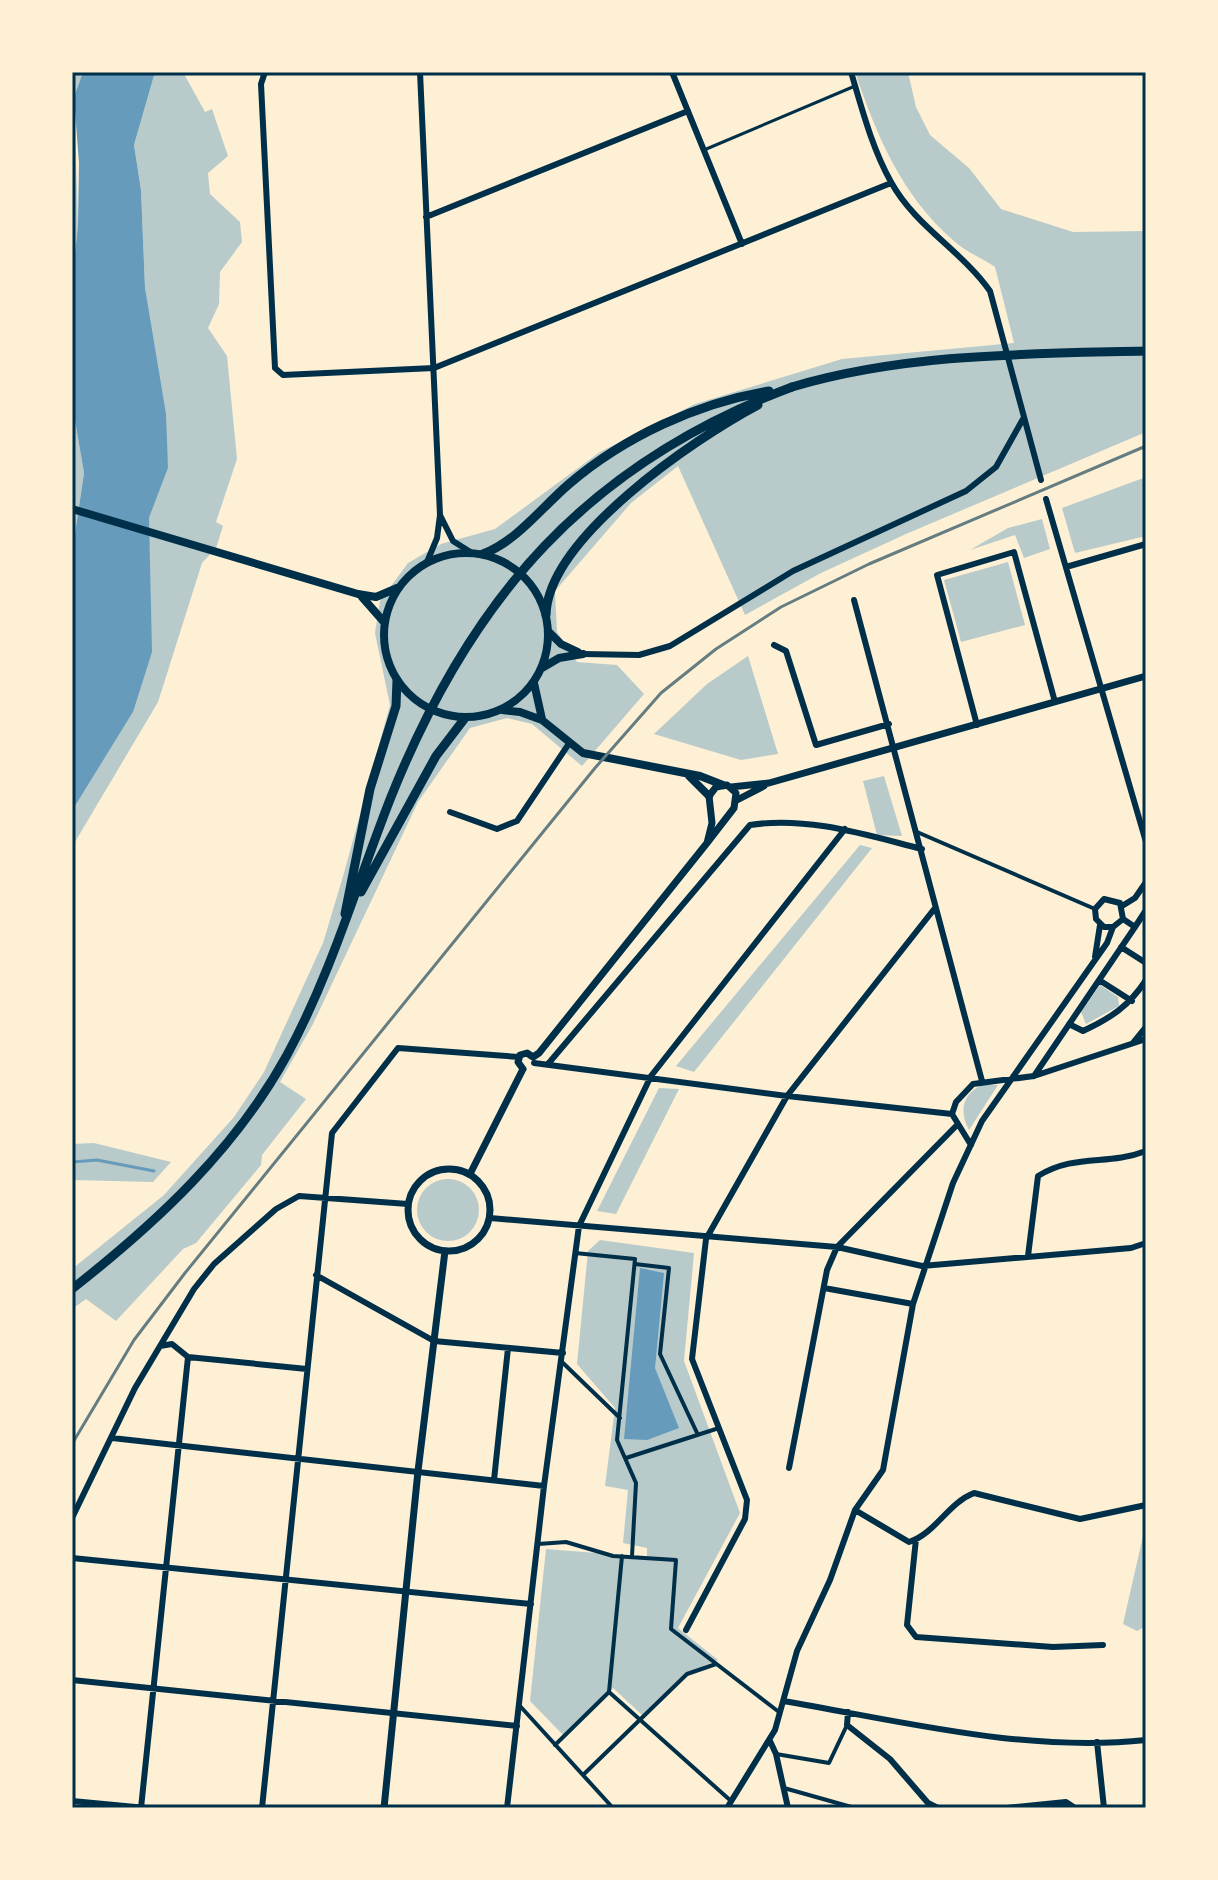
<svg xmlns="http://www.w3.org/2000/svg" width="1218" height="1880" font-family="Cabin,sans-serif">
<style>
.green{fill:#b9caca}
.water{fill:#669bbc}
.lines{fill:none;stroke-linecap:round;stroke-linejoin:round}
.stream{stroke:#669bbc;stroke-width:3}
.service{stroke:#003049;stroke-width:3}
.pedestrian{stroke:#003049;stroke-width:4}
.minor{stroke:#003049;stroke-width:6}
.tertiary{stroke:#003049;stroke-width:7}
.secondary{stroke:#003049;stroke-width:8}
.primary{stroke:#003049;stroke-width:9}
.trunk{stroke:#003049;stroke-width:9}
.rail{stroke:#657d81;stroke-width:3}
.neatline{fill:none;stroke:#003049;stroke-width:3}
</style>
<rect width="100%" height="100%" fill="#fdf0d5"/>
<path class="green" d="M72,72H83L74,97L78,225L72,282Z
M155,72H183L205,112L212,109L228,156L208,173L210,194L240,222L242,242L220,272L219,304L208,328L227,356L237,459L216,522L223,526L216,548L202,563L158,702L72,847V811L133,712L148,572L149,518L168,468L145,288L141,190L134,145Z
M855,72H908L916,107L930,135L969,168L1001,209L1073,232L1146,231V432L906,534L821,573L745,615L678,466L631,503L555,591L557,632L577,662L617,665L644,694L582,766L532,724L507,718L470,728L418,802L313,1024L280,1082L306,1099L262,1155L261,1165L196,1243L183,1249L116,1321L86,1299L72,1309V1269L164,1195L234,1117L264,1072L323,943L344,873L390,705L375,633L380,601L408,563L441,544L495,529L600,452L695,404L842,359L1014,343L995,267C982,258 966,252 954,241C901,195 877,136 855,72Z
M72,403L84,473L72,554Z
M1146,477V536L1075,553L1062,508Z
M1042,519L1050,549L1024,558L1015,535L970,550L1008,528Z
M1008,562L1025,625L961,642L944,580Z
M748,656L778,754L741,760L654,734L707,684Z
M884,776L902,836L877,835L863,781Z
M860,845L872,848L694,1072L676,1066Z
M1100,985L1118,997L1119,1006L1086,1024L1081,1012Z
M982,1085H998L969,1130C959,1112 962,1094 982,1085Z
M659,1088L679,1089L616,1214L597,1211Z
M94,1143L171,1162L153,1182L72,1180V1144Z
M417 1210a31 31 0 1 1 62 0a31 31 0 1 1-62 0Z
M600,1240L694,1253L684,1361L740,1513L678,1628L718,1660L689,1672L642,1715L613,1688L565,1737L530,1701L546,1549L647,1557V1548L623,1543L628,1490L605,1486L615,1408L577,1364L588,1251Z
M1146,1523V1626L1137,1631L1123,1624Z"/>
<path class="water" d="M83,72H155L134,145L141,190L145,288L166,414L168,468L149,518L152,652L133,712L72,811V554L84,473L72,403V282L78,225L79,163L74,97Z
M640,1268L664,1273L655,1368L679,1428L647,1440L624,1439Z"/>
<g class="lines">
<path class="stream" d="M72,1162L97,1160L154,1171"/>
<path class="service" d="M704,150L855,86"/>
<path class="pedestrian" d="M917,832L1095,909
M575,1253L635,1259L617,1440L636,1483L632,1556
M635,1264L669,1268L660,1354L698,1435
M562,1362L620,1418
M626,1458L719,1428
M538,1544L566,1542L613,1556L676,1560L671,1629L779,1712
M609,1692L731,1801
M520,1706L613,1808
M555,1745L609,1692L622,1556
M776,1754L829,1763L847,1725
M583,1775L687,1674L716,1664
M784,1788L855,1808"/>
<path class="minor" d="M265,72L261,84L275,368L283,375L434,368L891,183
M420,72L440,515L437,538L427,562
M672,72L742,244
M851,72C862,109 872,148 891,182C915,226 962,251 990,291L1041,480
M426,217L688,111
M1046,499L1146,842
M440,515L453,541L472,553
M1066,567L1146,544
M854,600L982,1081
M774,645L786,651L816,745L889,724
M583,654L639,655L670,646L793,571L966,491L996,467L1023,419
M977,725L937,575L1014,552L1055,702
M450,812L497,829L517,821L568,745
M1122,906L1135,898L1146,882
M1135,927L1146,910
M1121,947L1146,963
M1095,957L1100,925
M1099,980L1132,1001
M1069,1024L1083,1031C1111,1018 1129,1006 1146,980
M1133,1043L1146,1027
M534,1063L787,1096L952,1114
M548,1064L750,825C808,816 866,835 922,849
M1034,1076L1135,927L1123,919
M971,1145L952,1114L956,1102L973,1084L1034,1076L1146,1039
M490,1218L837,1247L922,1266L1131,1248L1146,1243
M1028,1256L1038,1176C1076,1153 1107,1166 1146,1151
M316,1275L434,1341L563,1353
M824,1288L913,1304
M188,1357L307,1369
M112,1438L544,1486
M789,1468L827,1270L837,1247L957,1125
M494,1480L508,1348
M855,1510L909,1542C936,1533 948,1503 974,1493L1080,1519L1146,1505
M72,1518L135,1388L194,1289L214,1264L276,1209L299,1196L408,1204
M916,1539L907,1625L916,1637L1053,1647L1103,1645
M72,1558L531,1604
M686,1630L745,1519L747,1500L692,1359L706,1239L787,1096L935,908
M72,1680L517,1726
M783,1701C902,1721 1024,1753 1146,1740
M848,1712L847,1725L890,1759L928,1803L938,1808
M770,1741L776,1754L788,1808
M1097,1742L1104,1808
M72,1801L146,1808
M141,1808L188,1357L172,1344L160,1346
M262,1808L332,1133L398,1048L519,1057
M507,1808L544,1486L579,1226L651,1076L845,829
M727,1808L775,1730L797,1651L830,1580L855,1510L883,1470L913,1304L953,1183L982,1121L1107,943L1113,927L1123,919L1120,903L1104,899L1095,909L1096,919L1104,927H1113
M1007,1808L1066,1802L1075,1808"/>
<path class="tertiary" d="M731,787L769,783L1146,676
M737,800L764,786
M533,1057L539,1053L707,843L734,808L736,793L727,785L716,787L709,796L712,823L707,843
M523,1069L518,1062L520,1055L527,1053L533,1057
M408 1210a41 41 0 1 1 82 0a41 41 0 1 1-82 0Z
M470,1174L523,1069
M384,1808L418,1471L445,1251"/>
<path class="secondary" d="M72,509L358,594L376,597L397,588
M384 635a82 82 0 1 1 164 0a82 82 0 1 1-164 0Z
M362,597L384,622
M548,631L561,644L578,652
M542,668L559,658L583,654
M534,683L542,719
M502,710L520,712L542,720L583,753L700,776L723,785
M689,776L709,796"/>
<path class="primary" d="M792,387C907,353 1027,354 1146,351"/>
<path class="trunk" d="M483,554C518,540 540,509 569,484C624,437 697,403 769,391
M546,615C548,538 694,439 758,405
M361,892L436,756L465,718
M345,914L370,789L396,706L397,680
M72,1289C156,1223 235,1150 287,1055C332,972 357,883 391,797C471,597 587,464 792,387"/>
<path class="rail" d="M72,1444L134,1340L185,1273L595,768L661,693L716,649L781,607L869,564L1146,446"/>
</g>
<rect width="1218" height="1880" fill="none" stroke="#fdf0d5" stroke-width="148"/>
<rect x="74" y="74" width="1070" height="1732" class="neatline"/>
</svg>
